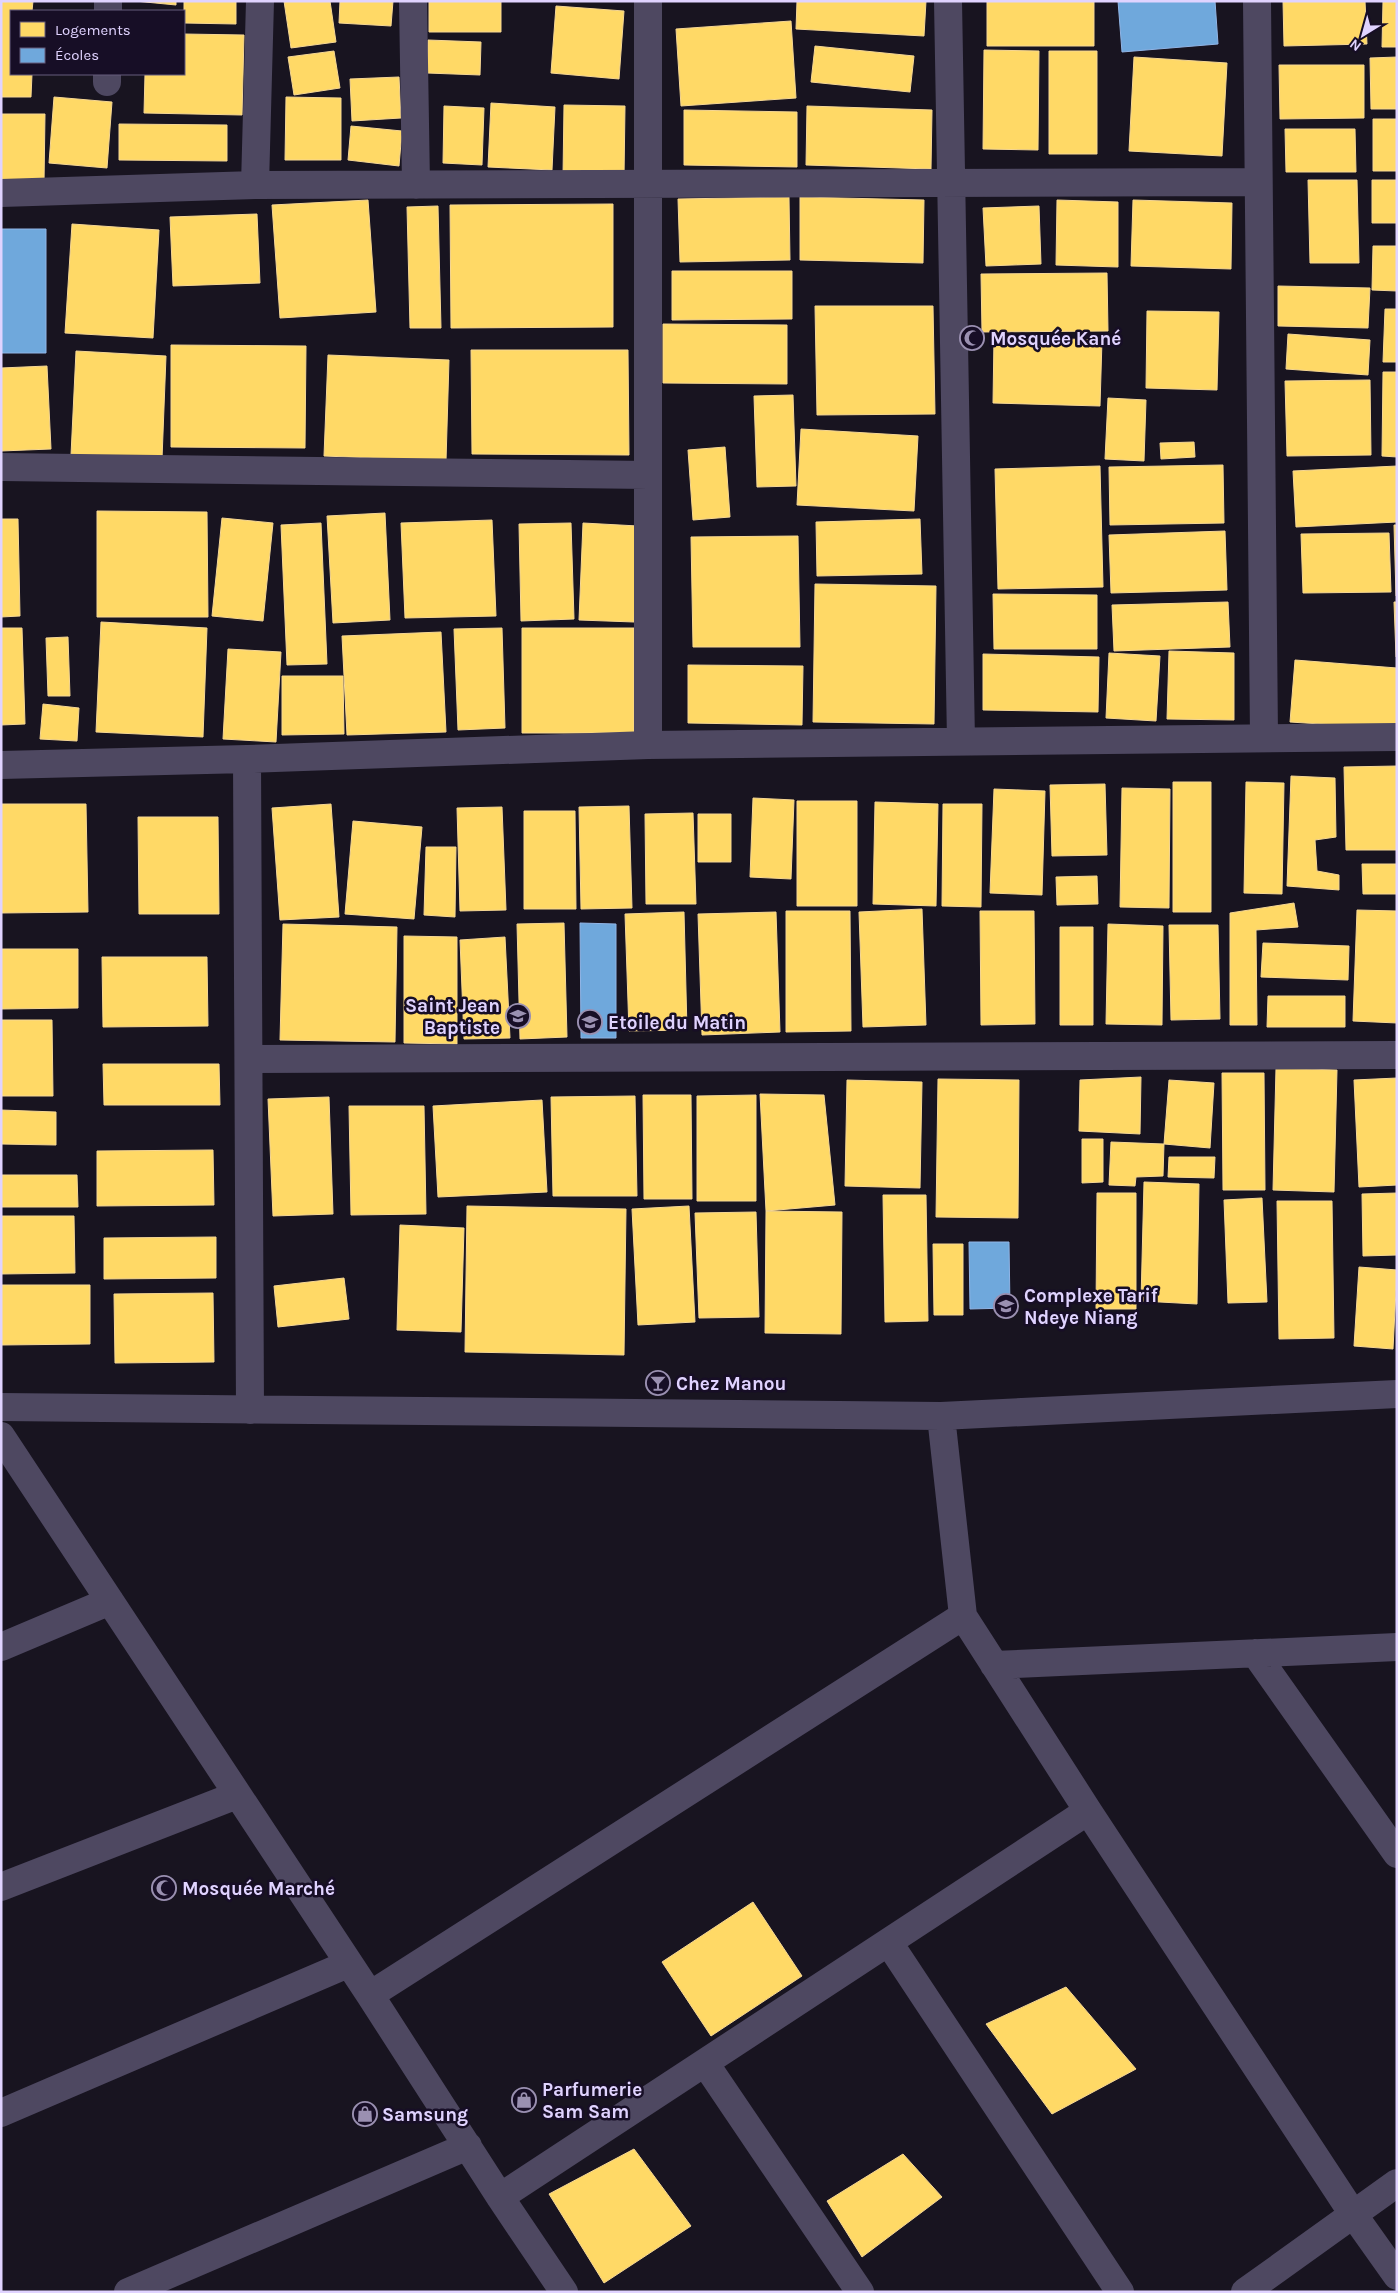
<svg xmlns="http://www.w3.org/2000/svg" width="1398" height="2293" font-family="Karla,sans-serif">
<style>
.homes{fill:#ffd966;stroke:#f6d794}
.schools{fill:#6fa8dc;stroke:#91b5e6}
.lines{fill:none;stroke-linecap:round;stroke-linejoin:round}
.minor{stroke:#4e4861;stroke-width:28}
.labels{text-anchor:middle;stroke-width:5;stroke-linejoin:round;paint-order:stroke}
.poi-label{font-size:19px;font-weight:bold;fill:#e0d3ff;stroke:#170e26;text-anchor:start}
</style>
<rect width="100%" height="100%" fill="#181420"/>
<path class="homes" d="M1,1H33L32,11H11V74H32L31,97H1Z
M135,1H176V5Z
M184,1H236V24L184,23Z
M284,1H330L336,42L291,48Z
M340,1H393L391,26L339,23Z
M429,1H501V32H429Z
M797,1H926L924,36L796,29Z
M987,1H1094V46H987Z
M1283,1H1365L1367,44L1284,46Z
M1383,1H1397V47H1382Z
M556,6L624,11L619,79L551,73Z
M791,21L796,98L681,106L676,29Z
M184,34L244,35L242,115L144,113L145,74H184Z
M428,40L481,42L480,75L427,73Z
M815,46L914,56L910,92L811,82Z
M984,50L1039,51L1038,150L983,149Z
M334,51L340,88L294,95L288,57Z
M1049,51H1097V154H1049Z
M1134,57L1227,63L1222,156L1129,151Z
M1397,57V109H1371L1370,58Z
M1279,65H1364V118L1280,119Z
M399,77L401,118L352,121L350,79Z
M54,97L112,102L107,168L49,163Z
M286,97L341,98V160H285Z
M491,103L555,107L552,170L488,167Z
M564,105L625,106L624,177L563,176Z
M444,106L484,108L482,165L443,163Z
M807,106L932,110L931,169L806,165Z
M684,110L797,112V167L684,165Z
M1,114H45L44,183H1Z
M1373,119H1397V171H1373Z
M119,124L227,125V161L119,160Z
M351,126L402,131L399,166L348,160Z
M1285,129H1355L1356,172H1286Z
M1308,180H1357L1359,263H1310Z
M1372,180H1397V223H1372Z
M789,197L790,260L680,262L678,199Z
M800,197L924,200L923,263L800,260Z
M368,200L376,312L280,318L272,205Z
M1057,200L1118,202V267L1056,265Z
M1133,200L1232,203L1231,269L1131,266Z
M613,204V327L451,328L450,205Z
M438,206L441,328H410L407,207Z
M1039,206L1041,264L986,266L983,208Z
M257,214L260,283L173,286L170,217Z
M72,224L159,230L153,338L65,333Z
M1373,246H1397V291L1372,290Z
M672,271H792V319L672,320Z
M1107,273L1108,331L982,332L981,274Z
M1278,286L1370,288L1368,328L1278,326Z
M815,306H933L935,414L817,415Z
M1385,309H1397V362H1383Z
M1147,311L1219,312L1217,390L1146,388Z
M663,324L787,325V384L663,383Z
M1288,334L1370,340L1368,375L1286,369Z
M994,337L1102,340L1100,406L993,403Z
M171,345L306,346L305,448L171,447Z
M471,350H628L629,455L472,454Z
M76,351L166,356L162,459L71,455Z
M328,355L449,360L446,461L324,456Z
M47,366L51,449L1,451V368Z
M1383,372H1397V457L1382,456Z
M1370,380L1371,455L1287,456L1285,381Z
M793,395L796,486L757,487L754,396Z
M1108,398L1146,400L1144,461L1105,459Z
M801,429L918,436L914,511L797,505Z
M1194,442L1195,457L1161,459L1160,443Z
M725,447L730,517L693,520L688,450Z
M1223,465L1224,523L1110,525L1109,467Z
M1100,466L1103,587L998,589L995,469Z
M1397,466V522L1296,527L1293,471Z
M97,511L207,512L208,617H97Z
M385,513L390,620L333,623L327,516Z
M222,518L273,523L263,621L212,616Z
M1,519H18L20,616L1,617Z
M920,519L922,574L817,576L816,522Z
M492,520L496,616L405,618L401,523Z
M321,523L327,664L287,665L281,525Z
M571,523L574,619L521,621L519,524Z
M583,523L638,526L634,622L579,620Z
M1394,525H1397V596H1396Z
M1225,531L1227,590L1111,593L1109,535Z
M1389,533L1391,592L1303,593L1301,534Z
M798,536L800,647H693L691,537Z
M815,584L936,586L934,724L813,722Z
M993,594L1097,595V649H994Z
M1228,602L1230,647L1114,651L1112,605Z
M1394,602H1397V657H1396Z
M101,622L207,628L203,737L96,732Z
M1,628H22L25,724L1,725Z
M502,628L505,728L458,730L454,629Z
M522,628H634V733H522Z
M441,632L446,732L347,735L342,636Z
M68,637L70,696H48L46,638Z
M228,649L281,652L276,742L223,739Z
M1169,651L1234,653V720L1167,719Z
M1109,653L1160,656L1156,721L1106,718Z
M983,654L1099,657L1098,712L983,710Z
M1295,660L1397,668V729L1290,722Z
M688,665L803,666L802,725L688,723Z
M282,676H343L344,734L282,735Z
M43,704L79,708L77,741L40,739Z
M1397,766V850H1346L1344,767Z
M1291,776L1335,778L1336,837L1315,840L1317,871L1339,875V890L1287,886Z
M1173,782H1211V912H1173Z
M1246,782L1284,783L1282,894L1244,893Z
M1105,784L1107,855L1052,856L1050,785Z
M1122,788L1170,789L1169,908L1120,907Z
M994,789L1045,791L1042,895L990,893Z
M753,798L794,800L791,879L750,877Z
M797,801H857V906H797Z
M875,802L938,804L936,906L873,904Z
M1,804H86L88,912L1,913Z
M331,804L339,917L280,920L272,808Z
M943,804H982L981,907L942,906Z
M629,806L632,908L581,909L579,807Z
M502,807L506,910L460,911L457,808Z
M524,811H575L576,909H524Z
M693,813L696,904H646L645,814Z
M698,814H731V862H698Z
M138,817H218L219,914H139Z
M353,821L422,827L414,919L345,914Z
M426,847H456L455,917L424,915Z
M1362,864H1397V894H1363Z
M1097,876L1098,904L1057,905L1056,877Z
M1294,903L1298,927L1256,930L1257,1025H1230V913Z
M922,909L926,1025L863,1027L859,912Z
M1357,910L1397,911V1023L1353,1021Z
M786,911H850L851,1031L786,1032Z
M980,911H1034L1035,1024L981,1025Z
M684,912L687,1030L629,1031L625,914Z
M776,912L780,1032L702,1035L698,914Z
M564,923L567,1037L520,1039L517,924Z
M283,924L397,927L395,1042L280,1040Z
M1108,924L1163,926L1162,1025L1106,1024Z
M1169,925H1218L1220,1019L1171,1020Z
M1060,927H1093V1025H1060Z
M404,936L457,937V1044L404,1043Z
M505,937L510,1038L464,1039L460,940Z
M1263,943L1349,946L1348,980L1261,977Z
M1,949H78V1008L1,1009Z
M102,957H207L208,1026L103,1027Z
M1268,996H1345V1027H1267Z
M1,1020H52L53,1096H1Z
M103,1064H219L220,1105H104Z
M1276,1068L1337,1070L1334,1192L1273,1190Z
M1222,1073H1264L1265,1190H1223Z
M1141,1077L1140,1134L1079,1131L1080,1080Z
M1397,1078V1185L1359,1187L1354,1080Z
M938,1079L1019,1080L1018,1218L936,1217Z
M847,1080L922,1082L920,1188L845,1186Z
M1169,1080L1214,1083L1210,1148L1164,1144Z
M760,1094L824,1095L835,1205L766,1211Z
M643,1095H691L692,1199H644Z
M756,1095V1201H697V1096Z
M635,1096L637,1196H553L551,1097Z
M329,1097L333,1214L273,1216L268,1099Z
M542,1100L547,1192L438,1197L433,1106Z
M349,1106H424L426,1214L351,1215Z
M1,1110L56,1112V1145L1,1144Z
M1082,1139H1103V1182L1082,1183Z
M1111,1142L1164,1144L1163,1176L1136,1177L1135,1186L1109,1185Z
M213,1150L214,1205L97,1206V1151Z
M1169,1157H1215L1214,1178L1168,1177Z
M1,1175H77L78,1207H1Z
M1144,1182L1199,1184L1197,1304L1141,1301Z
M1097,1193H1136V1309H1096Z
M1397,1193V1255L1363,1256L1362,1194Z
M883,1195H926L928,1321L885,1322Z
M1262,1198L1267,1302L1228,1303L1224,1200Z
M1277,1201H1332L1334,1338L1279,1339Z
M467,1206L626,1209L624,1355L465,1352Z
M689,1206L695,1322L638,1325L632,1209Z
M766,1211L842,1212L841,1334L765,1333Z
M756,1212L759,1317L699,1318L695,1213Z
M1,1216H74L75,1273L1,1274Z
M400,1225L464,1228L461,1332L397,1330Z
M216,1237V1278L104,1279V1238Z
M933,1244H963V1315H934Z
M1359,1267L1397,1270L1393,1349L1354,1346Z
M344,1278L349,1319L278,1327L274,1286Z
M1,1285H90V1344L1,1345Z
M213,1293L214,1362L115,1363L114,1294Z
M753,1902L802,1976L711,2036L662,1962Z
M1066,1987L1136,2069L1052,2114L986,2024Z
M634,2149L691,2226L604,2283L549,2194Z
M903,2154L942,2197L862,2257L827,2201Z"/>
<path class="schools" d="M1118,1H1215L1218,44L1122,52Z
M1,229H46V353H1Z
M580,923L616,924V1038H581Z
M969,1242H1009L1010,1308L970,1309Z"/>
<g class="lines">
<path class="minor" d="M413,1L416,185
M948,1L961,741
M1257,1L1264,737
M108,11V1
M107,82V74
M255,185L260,1
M1,193L255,185L1258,182
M1,467L648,475
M648,745V1
M247,759L250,1410
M1,765L247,759L648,745L1397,737
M249,1059L1397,1055
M1,1407L941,1416L1397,1394
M941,1416L963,1616L1088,1811L1353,2214L1397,2276
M1,1436L370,1995L500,2197L564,2292
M1,1647L110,1601
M1255,1653L1397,1854
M994,1665L1397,1647
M1,1887L237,1795
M889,1943L1120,2292
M370,1995L963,1616
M705,2063L860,2292
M1,2113L348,1964
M500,2197L1088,1811
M128,2292L468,2146
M1245,2292L1397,2183"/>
</g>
<defs>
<symbol id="mosque-ring" viewBox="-11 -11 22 22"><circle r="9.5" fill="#170e26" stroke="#9a90b1" stroke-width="1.5"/><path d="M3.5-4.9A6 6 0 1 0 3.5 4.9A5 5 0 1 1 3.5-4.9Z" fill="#9a90b1"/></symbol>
<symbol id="school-ring" viewBox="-11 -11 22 22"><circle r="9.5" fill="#170e26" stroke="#9a90b1" stroke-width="1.5"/><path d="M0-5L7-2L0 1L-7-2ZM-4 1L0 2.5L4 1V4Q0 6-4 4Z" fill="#9a90b1"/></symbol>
<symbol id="bar-ring" viewBox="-11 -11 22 22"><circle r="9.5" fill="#170e26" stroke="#9a90b1" stroke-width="1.5"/><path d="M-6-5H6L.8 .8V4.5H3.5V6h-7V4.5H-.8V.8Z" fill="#9a90b1"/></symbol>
<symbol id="shop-ring" viewBox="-11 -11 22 22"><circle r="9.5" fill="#170e26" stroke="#9a90b1" stroke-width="1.5"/><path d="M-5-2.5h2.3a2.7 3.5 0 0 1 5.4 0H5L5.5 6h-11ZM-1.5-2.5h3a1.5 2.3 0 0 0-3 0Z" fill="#9a90b1"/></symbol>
</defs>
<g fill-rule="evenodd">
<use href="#mosque-ring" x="958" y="324" width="28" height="28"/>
<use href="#school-ring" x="504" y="1002" width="28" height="28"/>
<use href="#school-ring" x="576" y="1008" width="28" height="28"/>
<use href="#school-ring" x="992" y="1292" width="28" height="28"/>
<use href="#bar-ring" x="644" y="1369" width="28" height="28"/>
<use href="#mosque-ring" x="150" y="1874" width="28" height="28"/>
<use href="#shop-ring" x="510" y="2086" width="28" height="28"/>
<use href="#shop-ring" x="351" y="2100" width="28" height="28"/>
</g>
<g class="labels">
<g class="poi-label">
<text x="990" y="345">Mosquée Kané</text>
<text x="500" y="1012" text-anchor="end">Saint Jean<tspan x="500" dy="22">Baptiste</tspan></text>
<text x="608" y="1029">Etoile du Matin</text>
<text x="1024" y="1302">Complexe Tarif<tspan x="1024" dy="22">Ndeye Niang</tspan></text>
<text x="676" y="1390">Chez Manou</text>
<text x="182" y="1895">Mosquée Marché</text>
<text x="542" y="2096">Parfumerie<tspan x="542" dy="22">Sam Sam</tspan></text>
<text x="382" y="2121">Samsung</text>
</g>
</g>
<rect width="1398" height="2293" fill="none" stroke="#e0d3ff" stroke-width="5"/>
<rect x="10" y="10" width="175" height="65" fill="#170e26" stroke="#675d7d"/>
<rect x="20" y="22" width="25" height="15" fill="#ffd966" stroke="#675d7d"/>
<text x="55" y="35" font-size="15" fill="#e0d3ff">Logements</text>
<rect x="20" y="48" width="25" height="15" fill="#6fa8dc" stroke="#675d7d"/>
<text x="55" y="60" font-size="15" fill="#e0d3ff">Écoles</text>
<g transform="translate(1363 35) rotate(217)" stroke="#170e26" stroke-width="4" paint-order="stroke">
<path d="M0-4L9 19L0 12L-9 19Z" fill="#e0d3ff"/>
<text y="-8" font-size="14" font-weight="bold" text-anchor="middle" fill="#e0d3ff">N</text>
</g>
</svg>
